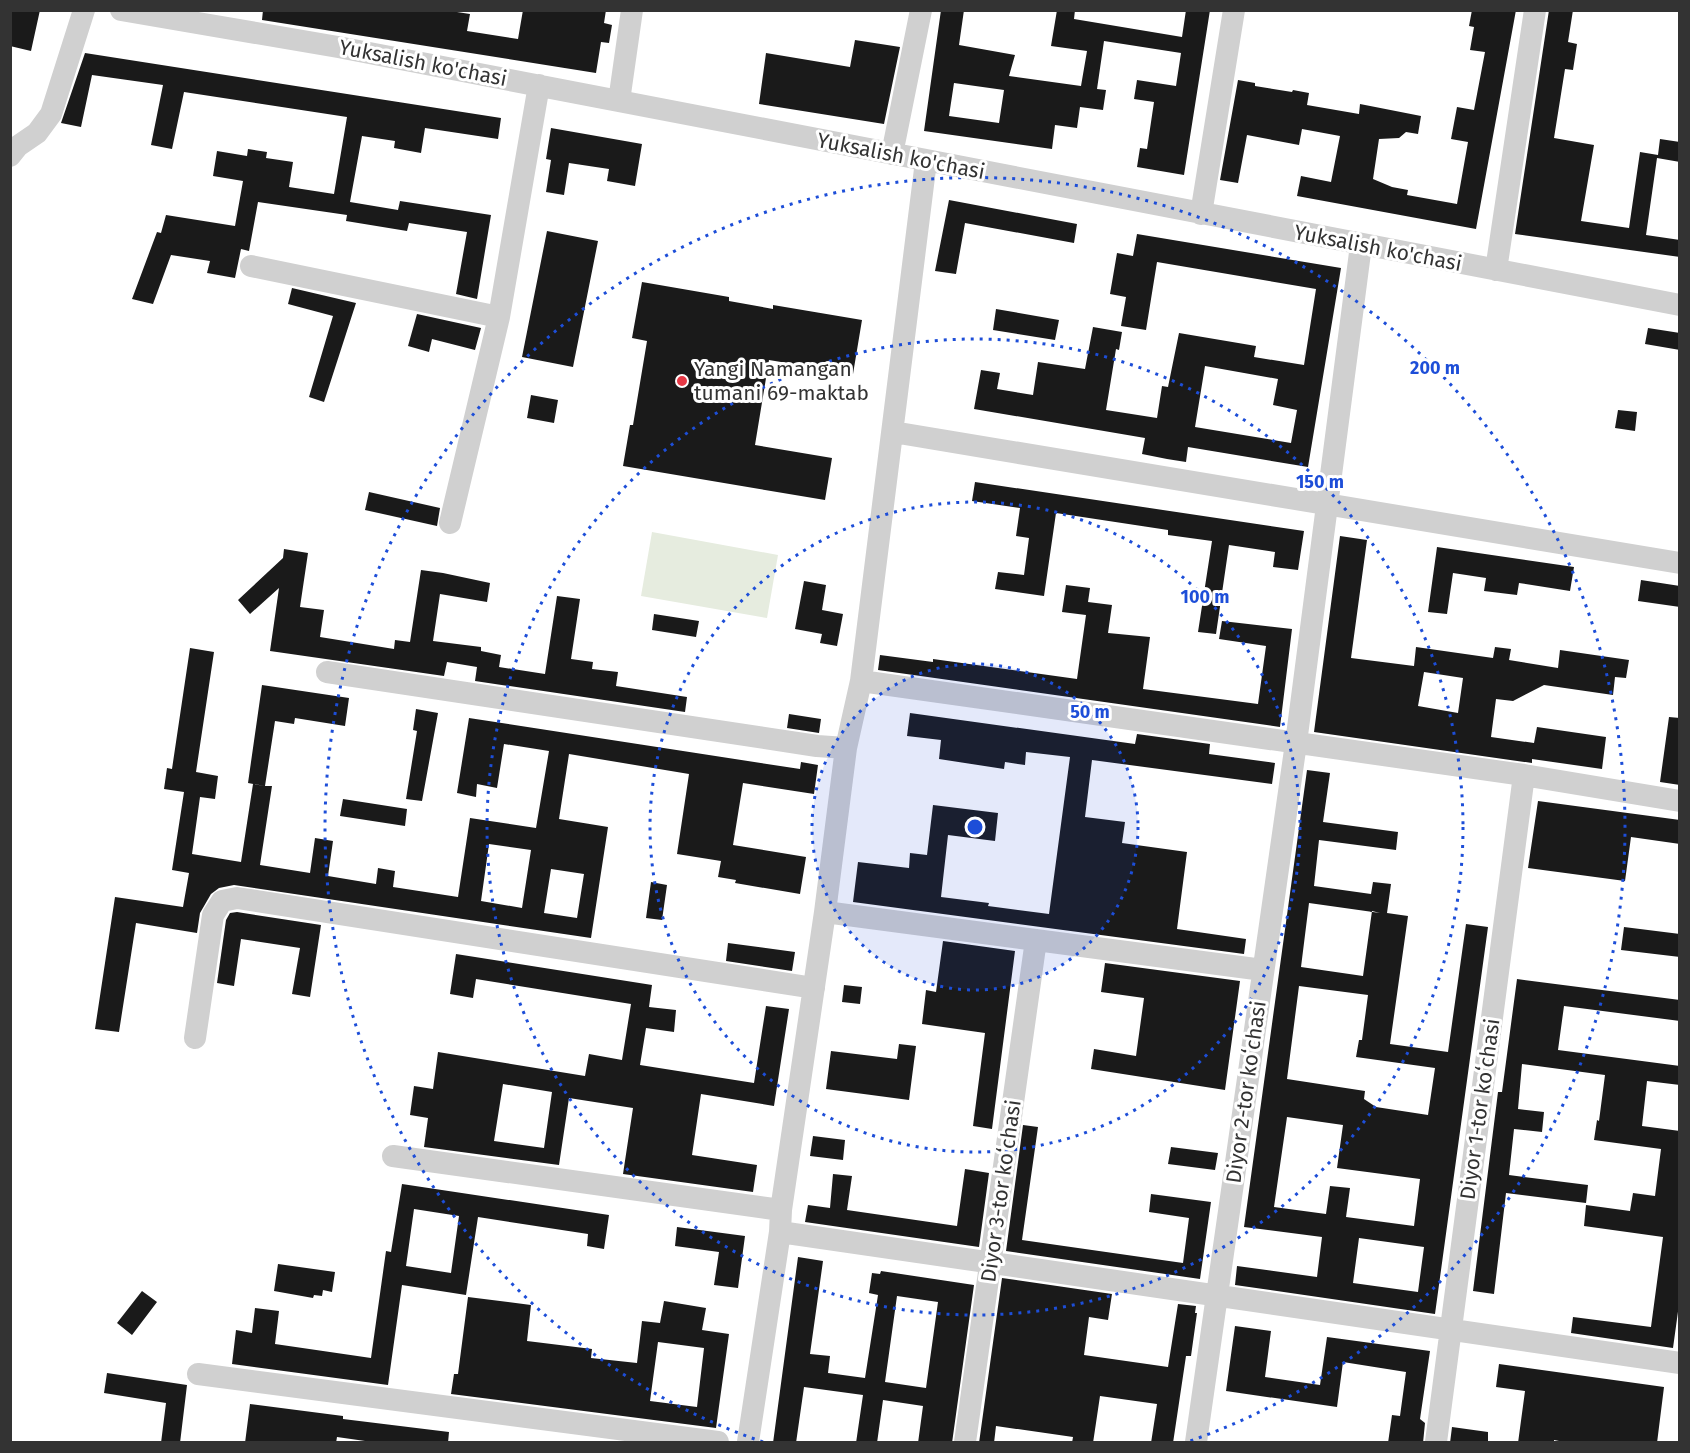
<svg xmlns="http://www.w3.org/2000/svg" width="1690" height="1453" font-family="'Fira Sans',sans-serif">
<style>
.green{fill:#e6ecdf}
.building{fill:#1a1a1a;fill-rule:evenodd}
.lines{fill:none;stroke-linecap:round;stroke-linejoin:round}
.minor{stroke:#d0d0d0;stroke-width:22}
.ring{fill:none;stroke:#1d4ed8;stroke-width:3;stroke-dasharray:3 6}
.poi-dot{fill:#e63946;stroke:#fff;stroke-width:2}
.labels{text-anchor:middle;stroke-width:6;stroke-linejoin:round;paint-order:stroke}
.street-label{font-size:21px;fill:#333;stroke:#fff}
.poi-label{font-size:21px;fill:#333;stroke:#fff;text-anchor:start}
.centre{fill:#1d4ed8;stroke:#fff;stroke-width:3}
.ring-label{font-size:18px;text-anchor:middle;font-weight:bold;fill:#1d4ed8;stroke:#fff;stroke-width:6;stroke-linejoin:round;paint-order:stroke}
</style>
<rect width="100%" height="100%" fill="#fff"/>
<path class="green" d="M652,532L778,555L767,618L641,596Z"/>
<path class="building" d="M10,10H40L31,51L10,46Z
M263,10H444L470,14L467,31L518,39L523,10H606L604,23L612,25L609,43L601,42L596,73L262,20Z
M941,10H964L959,45L1015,55L1009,76L1081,86L1087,51L1051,46L1057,10H1075L1074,19L1182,37L1186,10H1210L1184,175L1137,167L1140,148L1147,149L1154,102L1134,99L1137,80L1176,86L1181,53L1104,41L1097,89L1106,90L1103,110L1080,107L1077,128L1055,125L1052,149L924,131ZM954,83L1004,90L999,123L949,116Z
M1472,10H1516L1476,229L1297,196L1301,176L1331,182L1340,136L1302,129L1299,145L1247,135L1238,183L1220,180L1238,80L1255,83V86L1292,92L1293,90L1309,93L1307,105L1359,114L1360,104L1421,116L1418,134L1406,132L1399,138L1379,139L1373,179L1392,187L1408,190L1407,195L1457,204L1468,142L1451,139L1457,107L1474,110L1485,52L1470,50L1474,27L1469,26Z
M1549,10H1573L1568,42L1577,44L1573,70L1565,69L1554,138L1594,145L1581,221L1629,228L1640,152L1658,155L1660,139L1680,142V162L1657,158L1646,235L1680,240V257L1515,234Z
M855,40L900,47L884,124L759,104L766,53L850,67Z
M85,53L501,118L498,139L425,128L421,153L394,148L395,141L362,136L350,202L398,210L400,201L491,215L477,299L456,294L467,232L409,223L407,231L346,221L347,215L258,202L249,251L241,249L235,278L207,273L210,261L171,255L153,304L132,299L157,232L161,233L166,215L235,226L243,181L213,176L217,151L247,156L248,149L267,152L266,158L293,162L289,187L334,194L347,117L184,92L172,149L151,145L163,85L92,75L81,127L61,123Z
M551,128L642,144L635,186L607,181L609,169L569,163L564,195L546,192L551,160L546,159Z
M949,200L1077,224L1074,243L965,223L956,274L935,271Z
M547,231L598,241L573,367L522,357Z
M1137,234L1341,268L1308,467L1188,447L1186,462L1167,459L1142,454L1145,438L974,409L981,370L1000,373L997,389L1033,395L1038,362L1085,369L1093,327L1122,332L1119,350L1116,349L1106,410L1157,418L1162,386L1168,387L1179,333L1256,346L1254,357L1304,365L1316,289L1157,262L1146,330L1121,326L1126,297L1110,294L1117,253L1133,256ZM1205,366L1278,379L1273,405L1297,410L1291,443L1195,427Z
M642,282L729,297V301L773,309V305L862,320L853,374L769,360L755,445L832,458L825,500L623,466L630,425H633L647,341L632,338Z
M292,288L356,303L324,402L309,397L333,316L288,304Z
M996,309L1059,320L1055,340L993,330Z
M417,314L481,328L475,350L432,339L429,352L408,346Z
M1648,328L1680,333V350L1645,344Z
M531,395L558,400L554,423L527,418Z
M1618,410L1637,412L1635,431L1615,428Z
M975,482L1304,531L1298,570L1273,567L1275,552L1229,545L1216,634L1198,632L1212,541L1168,535V530L1056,513L1044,596L995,589L998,572L1024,575L1029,538L1016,536L1020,508L972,501Z
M369,492L440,508L437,526L365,510Z
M1340,536L1367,540L1351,658L1414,666L1416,647L1493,658L1495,647L1511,649L1509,660L1558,668L1560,650L1629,660L1626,678L1615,677L1613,695L1544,685L1513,701L1496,699L1491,737L1534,743L1537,727L1606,737L1602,769L1532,759V763L1314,732ZM1424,672L1463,678L1458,713L1418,706Z
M1437,547L1574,567L1570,591L1519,583L1517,595L1484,591L1486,578L1453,573L1447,614L1428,612Z
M284,549L308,553L300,607L324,610L320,637L394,649L395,640L410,642L421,570L443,573L490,583L487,602L440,594L433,641L481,647V651L501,655L499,667L545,674L557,596L580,599L571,659L593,662L592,669L618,672L616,686L687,697L685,712L475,681L477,667L447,662L444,676L270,651L279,588L250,614L238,600L283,558Z
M1641,580L1680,586V607L1638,601Z
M804,581L826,585L822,610L843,614L837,646L820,643L822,634L795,629Z
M1066,585L1090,588L1088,602L1112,605L1108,633L1150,637L1143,689L1258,704L1266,646L1219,639L1222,621L1292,629L1280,727L878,670L880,655L933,662V659L1077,679L1086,615L1062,612Z
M654,614L699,621L696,637L652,630Z
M190,648L214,652L196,772L218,776L215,799L200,797L192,854L241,862L253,784L265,786L248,783L262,685L349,698L345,726L295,718L294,724L275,721L265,786H272L260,865L310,873L315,838L333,841L328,876L376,884L378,868L395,871L393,887L458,897L470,818L536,828L549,751L504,744L497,788L477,784L476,797L457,793L469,718L800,769L801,762L818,765L814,794L743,783L733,845L806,857L800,894L735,883L736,880L718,877L721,861L677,854L689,774L569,754L559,819L608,827L591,938L234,885L219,888L211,894L200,913L197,933L136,923L119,1032L95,1029L115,897L183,907L189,873L172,870L184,792L164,789L167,768L172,769ZM489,844L531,850L522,908L481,901ZM551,869L584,874L577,918L544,913Z
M416,709L438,713L422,801L406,799L417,731L413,730Z
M910,713L1135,744L1137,734L1210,744L1209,754L1275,763L1272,784L1092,760L1085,817L1125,822L1122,843L1187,852L1177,929L1246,939L1244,954L853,902L858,862L909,868L910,853L927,855L933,805L998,813L995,841L948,835L941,897L989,903L988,906L1049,914L1070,757L1026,752L1025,765L1005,762L1004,769L939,759L941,740L907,736Z
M789,714L821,719L819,733L787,728Z
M1669,717L1680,718V785L1660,782Z
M1307,770L1330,773L1323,822L1398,832L1396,850L1319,840L1314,886L1371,894L1373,882L1391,884L1387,913L1408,916L1390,1044L1448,1052L1466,924L1488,927L1435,1314L1235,1285L1237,1266L1317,1277L1322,1237L1244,1227ZM1309,903L1380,913L1372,911L1363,976L1301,967ZM1299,986L1368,995L1362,1040H1359L1356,1057L1435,1068L1428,1115L1376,1107L1364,1099L1365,1091L1287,1079ZM1287,1117L1343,1125L1337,1168L1420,1179L1414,1226L1346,1217L1350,1188L1330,1186L1326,1214L1274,1207ZM1359,1238L1424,1247L1418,1292L1353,1283Z
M343,799L407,809L405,826L340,816Z
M1538,801L1680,820V844L1631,837L1625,881L1528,868Z
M651,882L667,885L662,920L646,918Z
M237,912L321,925L310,997L292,994L300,948L241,939L234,986L217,983L226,920L230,913Z
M1624,927L1680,934V957L1621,950Z
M943,941L1015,951L992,1129L973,1126L985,1033L922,1024L926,990L936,992Z
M728,943L795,952L792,971L726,961Z
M456,954L652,985L649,1007L676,1010L674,1032L646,1028L640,1065L754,1083L766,1006L789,1009L774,1106L701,1094L692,1155L757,1165L753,1192L623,1174L633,1108L569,1098L559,1165L424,1147L428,1118L410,1115L414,1086L433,1089L438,1052L585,1076L589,1054L622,1060L631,1004L476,979L473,998L450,994ZM503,1084L552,1092L544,1148L494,1141Z
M1105,963L1240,981L1225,1090L1091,1069L1094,1049L1136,1056L1144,998L1101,992Z
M1517,979L1680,1000V1021L1564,1006L1558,1050L1680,1066V1085L1647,1081L1642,1126L1680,1131V1297L1673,1348L1571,1333L1573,1317L1651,1327L1663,1237L1584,1226L1586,1205L1630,1211L1633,1193L1655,1196L1661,1149L1594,1140L1597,1120L1599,1121L1605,1075L1522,1064L1518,1109L1544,1112L1542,1132L1514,1129L1509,1175L1588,1185L1586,1203L1506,1193L1494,1294L1473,1291L1498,1092H1502Z
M844,985L862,987L860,1004L842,1002Z
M899,1044L916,1046L909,1100L826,1089L831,1051L897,1059Z
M1023,1125L1038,1127L1022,1240L1183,1263L1189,1218L1149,1212L1151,1194L1211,1202L1200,1279L1006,1251Z
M813,1136L845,1140L843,1160L810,1156Z
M1171,1147L1218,1153L1215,1170L1168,1164Z
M965,1169L989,1173L979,1247L805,1222L808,1205L830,1208L833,1174L852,1176L847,1210L957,1226Z
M402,1184L609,1215L604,1249L587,1246L588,1234L478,1217L466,1295L402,1285L388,1385L232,1364L236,1330L252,1333L255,1308L279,1311L275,1344L371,1358L386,1251L391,1252ZM414,1209L459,1216L451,1273L406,1266Z
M677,1227L745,1236L738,1288L714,1285L719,1252L675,1246Z
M798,1257L823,1261L810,1354L830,1356L828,1373L865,1378L878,1295L869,1293L872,1273L880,1274L881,1271L974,1285L952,1443H918L923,1406L883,1400L877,1443H856L863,1395L804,1387L796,1443H773ZM897,1296L938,1302L926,1388L885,1382Z
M278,1264L335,1272L332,1292L323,1290L322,1296L314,1295L313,1298L274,1291Z
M1002,1278L1112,1294L1108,1320L1089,1317L1084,1355L1168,1367L1178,1304L1196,1306L1195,1313H1197L1191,1356H1186L1173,1443H1151L1157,1404L1100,1396L1093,1443H1072L1073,1437L996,1426L994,1443H979Z
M142,1291L157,1302L132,1335L117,1323Z
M468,1297L531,1305L527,1341L592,1349L591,1358L637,1363L642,1321L660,1323L664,1301L706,1308L702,1330L729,1334L716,1428L451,1394L454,1374H458ZM658,1342L704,1348L697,1407L650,1401Z
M1235,1326L1271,1331L1265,1377L1320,1385L1327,1337L1430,1351L1420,1419L1425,1423L1423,1443H1388L1392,1415L1400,1416L1406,1372L1343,1362L1337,1407L1226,1391Z
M1499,1364L1664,1387L1657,1443H1569L1554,1440V1443H1518L1525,1391L1496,1387Z
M107,1373L187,1385L180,1443H161L166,1403L104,1393Z
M250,1404L343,1416V1419L449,1432L448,1443H379L337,1437L336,1443H245Z
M1452,1427L1488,1432V1443H1450Z"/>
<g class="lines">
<path class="minor" d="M121,10L338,47L1680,305
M619,101L632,10
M892,154L921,10
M10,156L18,146L37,133L51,114L84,10
M1201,214L1234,10
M251,266L499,317L539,85
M1496,270L1535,10
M893,432L1680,563
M450,523L499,317
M327,672L817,746L846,748L861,681L1524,775L1680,801
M861,681L926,161
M825,912L1263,970
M195,1038L213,915L222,901L237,898L814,988
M393,1156L781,1210
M780,1232L1680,1363
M198,1374L718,1442
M748,1442L780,1232L781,1210L825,912L846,748
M965,1442L1036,940
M1196,1442L1296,743L1361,245
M1436,1442L1524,775"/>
</g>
<circle cx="975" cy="827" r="163" fill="#1d4ed8" fill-opacity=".12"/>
<g class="ring">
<circle cx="975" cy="827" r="163"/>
<circle cx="975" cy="827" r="325"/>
<circle cx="975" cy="827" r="488"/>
<path d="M763 1442A650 650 0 1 1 1187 1442"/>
</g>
<circle class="poi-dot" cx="682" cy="381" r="6"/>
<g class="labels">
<g class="street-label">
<text transform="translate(423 63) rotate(11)" y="7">Yuksalish ko'chasi</text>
<text transform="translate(901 156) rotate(11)" y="7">Yuksalish ko'chasi</text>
<text transform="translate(1378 248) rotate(11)" y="7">Yuksalish ko'chasi</text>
<text transform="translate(1246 1092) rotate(-82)" y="7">Diyor 2-tor koʻchasi</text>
<text transform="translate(1480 1109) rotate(-82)" y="7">Diyor 1-tor koʻchasi</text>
<text transform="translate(1001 1191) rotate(-82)" y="7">Diyor 3-tor koʻchasi</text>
</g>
<g class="poi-label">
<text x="694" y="376">Yangi Namangan<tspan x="694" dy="24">tumani 69-maktab</tspan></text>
</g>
</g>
<circle cx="975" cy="827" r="9" class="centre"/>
<g class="ring-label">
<text x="1435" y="374">200 m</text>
<text x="1320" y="488">150 m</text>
<text x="1205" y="603">100 m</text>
<text x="1090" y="718">50 m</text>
</g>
<rect width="1690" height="1453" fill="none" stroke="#333333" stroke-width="24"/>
</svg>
